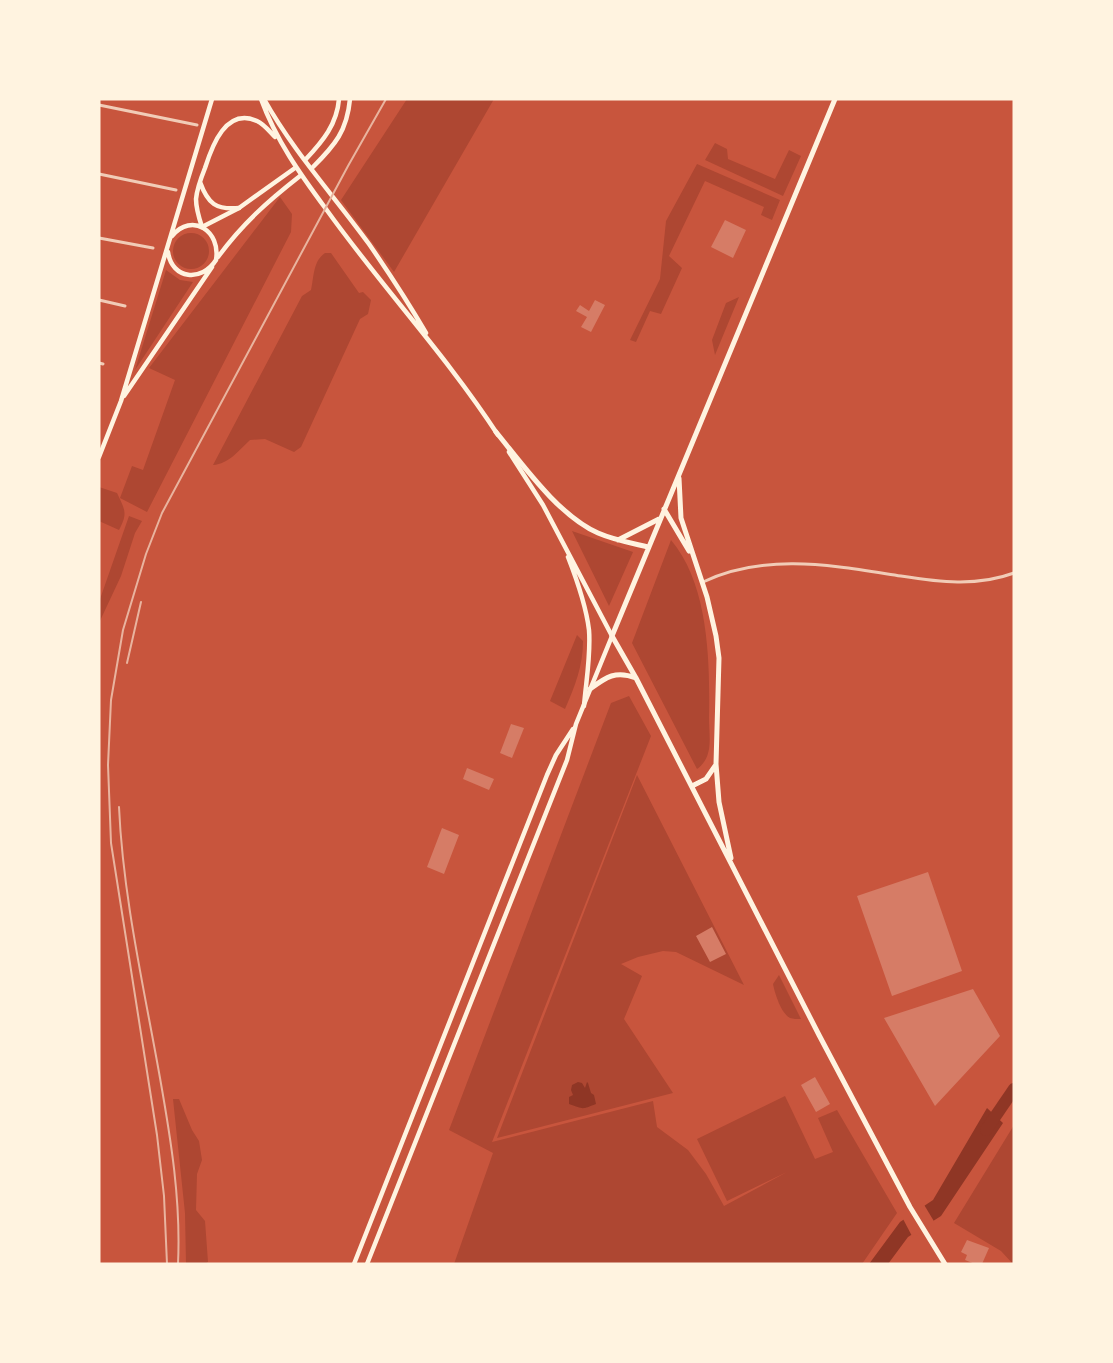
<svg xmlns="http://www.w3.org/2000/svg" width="1113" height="1363" font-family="'Open Sans',sans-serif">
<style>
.green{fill:#ae4732}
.water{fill:#8f3625}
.pier{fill:#c8553d}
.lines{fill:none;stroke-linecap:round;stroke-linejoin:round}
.river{stroke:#8f3625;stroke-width:12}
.building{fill:#d67c66}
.minor{stroke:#f1ccb7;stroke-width:3}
.secondary{stroke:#fff3e0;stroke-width:4.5}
.primary{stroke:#fff3e0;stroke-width:4.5}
.trunk{stroke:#fff3e0;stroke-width:5}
.rail{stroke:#e9b49f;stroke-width:2}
</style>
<rect width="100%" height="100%" fill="#c8553d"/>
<path class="green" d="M407,99H494L394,272L341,200Z
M715,143L727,149L728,159L775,179L789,150L801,156L783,196L705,160Z
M697,164L780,200L772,220L761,215L764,207L705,181L669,256L682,268L661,314L650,311L636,342L630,340L660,279L666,221Z
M280,197L292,214L291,232L147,512L120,498L132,466L143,470L175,380L149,368Z
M173 251a18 18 0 1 1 36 0a18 18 0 1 1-36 0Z
M325,253H331L359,293L363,292L371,300L368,314L360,319L301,447L294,452L265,439L250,440C239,450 229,464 213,465L302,296L311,290C314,277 313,261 325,253Z
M166,270L180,280L193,282L135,370Z
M739,297L715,355L712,340L726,303Z
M99,487L117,493C125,510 128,513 119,530L99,521Z
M129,516L142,521L135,533L121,576L99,623V602Z
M572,531L633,552L609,606Z
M671,540C709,585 710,662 709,718C709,737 714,757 697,769L632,643Z
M577,635L583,641C583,666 575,686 565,709L550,701Z
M629,696L651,736L492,1142L653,1101L657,1127L688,1150L706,1174L724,1206L787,1172L727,1201L697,1139L785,1096L815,1159L833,1152L818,1118L837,1110L897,1213L862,1264H454L493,1153L449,1130L611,703Z
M637,775L744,985L676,952L663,951L638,957L621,964L642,976L624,1019L673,1093L497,1138Z
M779,975L801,1019C797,1019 793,1019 790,1018C781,1013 775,994 773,984Z
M173,1099H179L192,1130L199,1141L202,1160L197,1174L196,1210L205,1221L208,1262L205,1264H186L185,1213Z
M1014,1125V1264H1013L1001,1251L954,1223Z"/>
<path class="water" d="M578,1082L582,1083L585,1088L587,1082L588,1083L591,1093L594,1095L596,1104C581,1110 584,1109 569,1104V1097L573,1095L571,1090L572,1085Z
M987,1108L1003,1123L941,1216L908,1237L888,1264H869L900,1222L933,1200Z"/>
<path class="pier" d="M923,1203L935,1223L913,1238L902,1217Z"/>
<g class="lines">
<path class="river" d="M986,1130L1014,1089"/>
</g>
<path class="building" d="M725,220L746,230L733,258L711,247Z
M595,300L605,305L591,332L581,327L587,317L576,311L580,305L589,311Z
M511,724L524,728L512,758L500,753Z
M467,768L494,779L489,790L463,779Z
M442,828L459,835L444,874L427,867Z
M928,872L962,971L892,996L857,896Z
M712,927L726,954L710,962L696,936Z
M973,989L1000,1036L935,1106L884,1018Z
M815,1077L830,1104L816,1112L801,1085Z
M967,1240L989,1248L982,1264H975L965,1260L967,1255L961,1252Z"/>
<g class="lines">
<path class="minor" d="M99,105L197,125
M99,174L176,190
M99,238L153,248
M99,300L125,306
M99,363L103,364
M703,582C766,552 835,566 901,576C939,582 976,587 1014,573"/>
<path class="secondary" d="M306,159C323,141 337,124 339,99
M313,167C335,145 347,131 350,99
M202,227L239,208L295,168
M168,252C172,280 202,282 216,260C221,231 192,212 172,236
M218,257C242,224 268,201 300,176
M124,396L212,267
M99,457L121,401L212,99
M354,1264L547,775L556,755L573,729
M367,1264L567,760L576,724L612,636"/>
<path class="primary" d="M261,99C276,140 300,174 326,209C381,286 446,355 498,435
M264,99C293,151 334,196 369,244C389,273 408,302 426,333
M200,182C208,204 216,210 239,208
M202,227C199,218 196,209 196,199C197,188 201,178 205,168C212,146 226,107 257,121C264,124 270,132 275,137
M509,452L543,505L612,636
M568,557C577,580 586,605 589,630C591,655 586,681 584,706"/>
<path class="trunk" d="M835,99L612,636L636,678L819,1035L910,1207L945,1264
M496,432C523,465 559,516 598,533C614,540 631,543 648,547
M679,478L681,518L707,597L716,636L719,658L716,764L719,802L731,858
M664,509L689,551
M618,540L659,519
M590,689C606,677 616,670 636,678
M692,786L706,779L715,766"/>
<path class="rail" d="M127,663L141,602
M119,807C123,897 144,988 160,1078C171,1140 181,1201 178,1264
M167,1264L164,1196L157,1135L111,843L108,765L111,700L123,630L146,554L162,513L348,166L386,99"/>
</g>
<rect width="1113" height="1363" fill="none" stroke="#fff3e0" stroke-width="201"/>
</svg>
